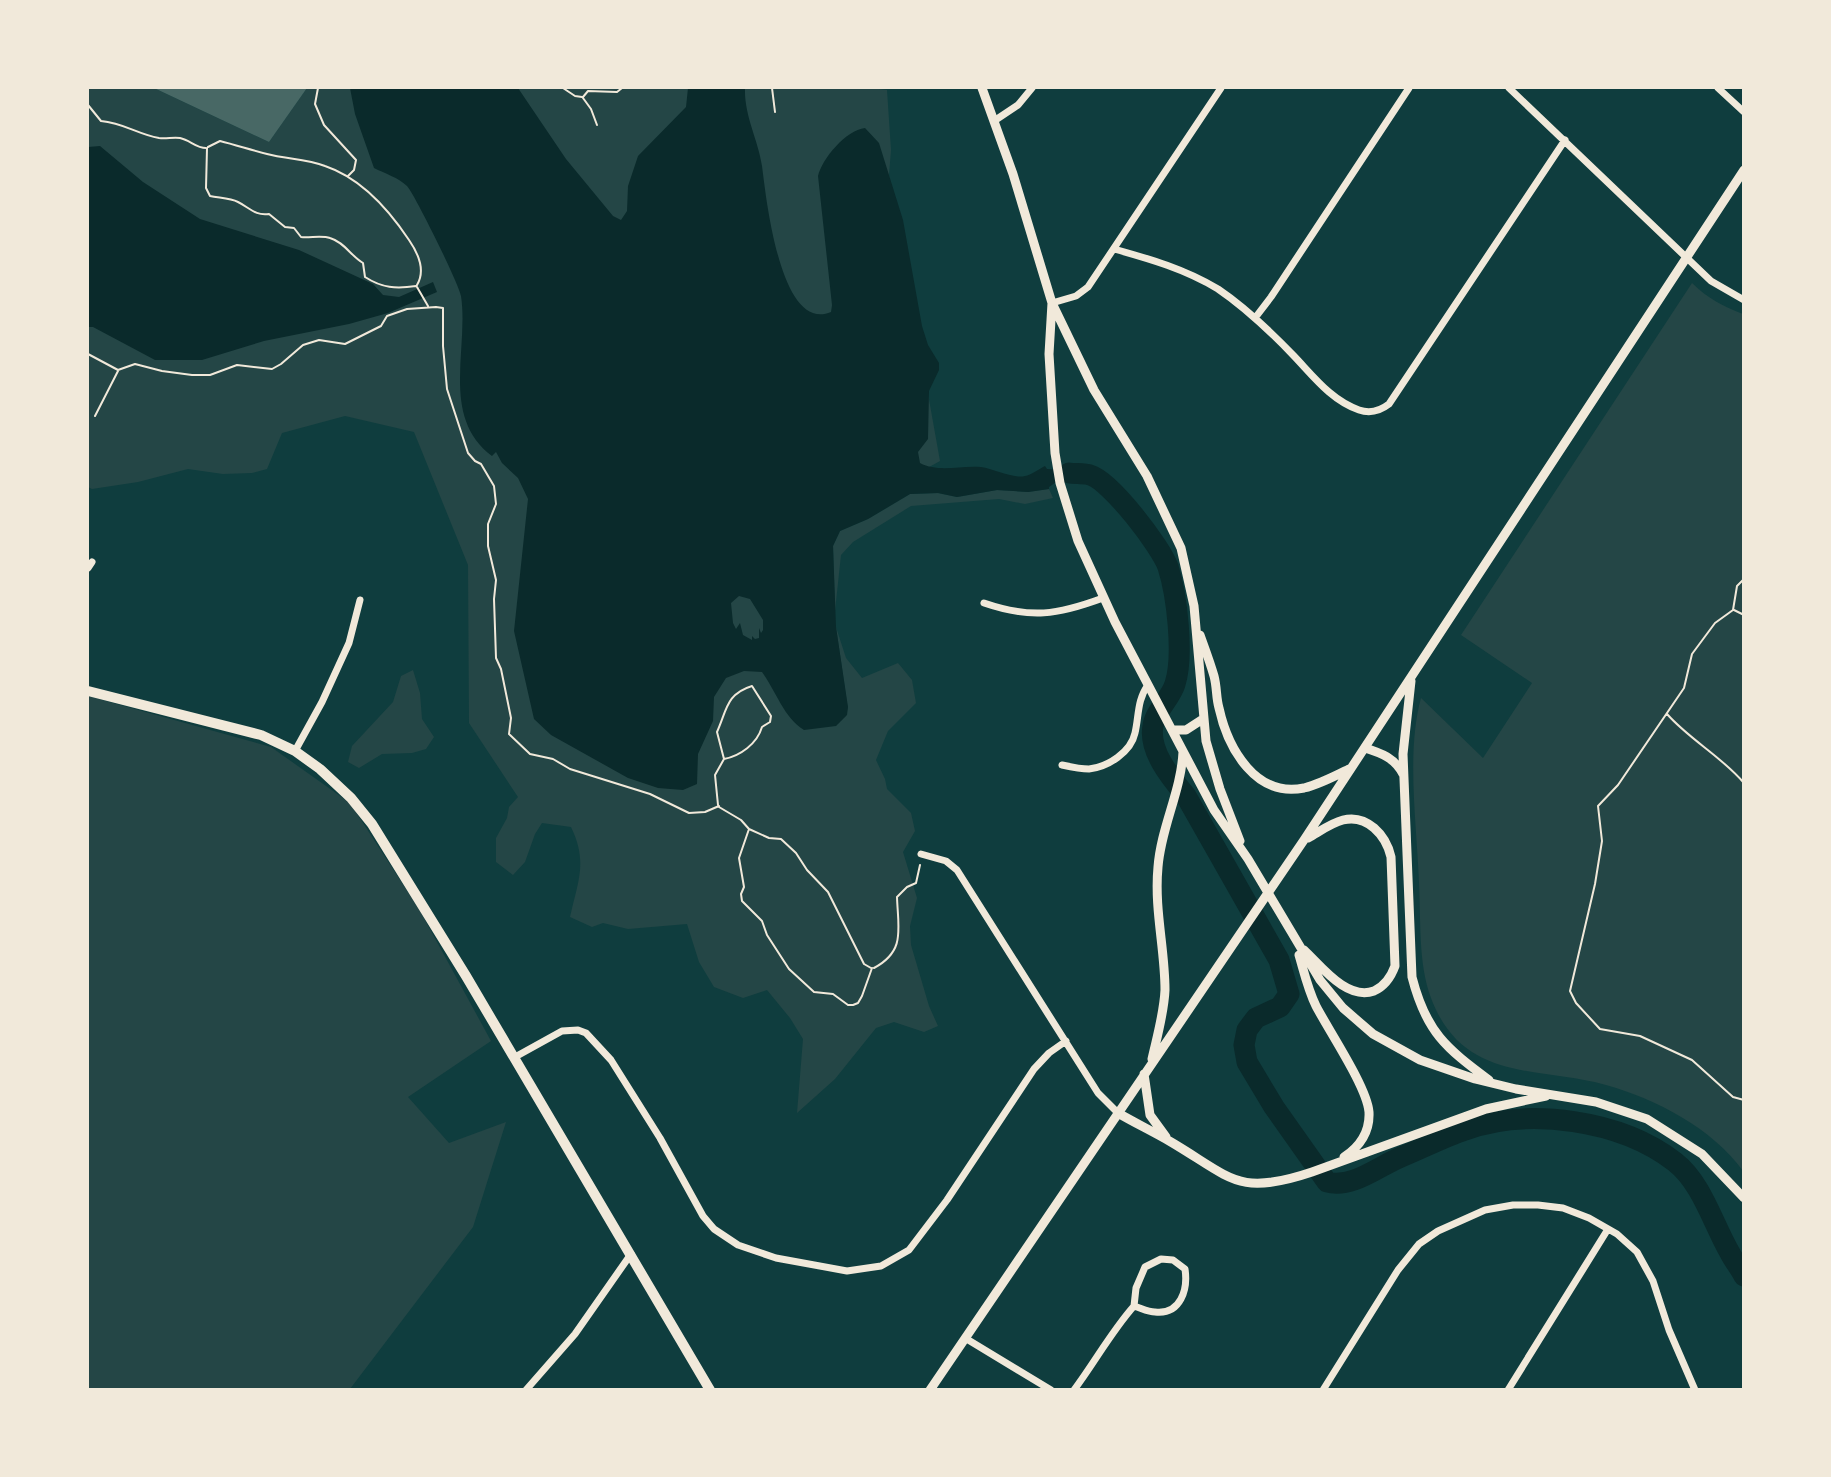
<svg xmlns="http://www.w3.org/2000/svg" width="1831" height="1477" font-family="'Fira Sans Condensed',sans-serif">
<style>
.green{fill:#244646}
.water{fill:#0a2a2b;fill-rule:evenodd}
.lines{fill:none;stroke-linecap:round;stroke-linejoin:round}
.river{stroke:#0a2a2b;stroke-width:21}
.building{fill:#486865}
.path{stroke:#f1e9da;stroke-width:2}
.minor{stroke:#f1e9da;stroke-width:7}
.tertiary{stroke:#f1e9da;stroke-width:9}
.secondary{stroke:#f1e9da;stroke-width:10}
</style>
<rect width="100%" height="100%" fill="#0f3d3e"/>
<path class="green" d="M88,88H154L269,142L307,88H871L887,90L891,150L889,175L940,461L835,519L796,621L848,710L836,627L846,658L862,678L898,663L912,680L916,703L888,731L876,760L885,779L887,789L911,813L915,831L903,852L917,898L910,926L911,945L929,1006L938,1026L924,1032L894,1022L876,1028L835,1079L797,1113L803,1039L790,1018L767,990L743,998L714,987L699,962L687,924L628,929L603,923L592,927L570,917C578,881 588,862 571,827L542,823L535,834L525,862L513,875L496,862V838L507,818L509,807L518,797L469,723L468,565L414,432L345,416L282,433L267,469L252,473L223,474L188,469L138,482L92,489L88,487Z
M1692,283C1707,298 1724,307 1743,314V1171C1712,1128 1656,1099 1606,1085C1538,1066 1463,1083 1431,998C1418,963 1421,920 1419,883C1417,826 1406,752 1421,698L1483,758L1532,683L1461,635Z
M1049,489L1053,498L1025,504L999,499L911,506L853,542L841,555L835,611L833,546L840,531L868,519L910,494L938,493L957,497L997,490L1028,492Z
M413,670L420,693L422,719L434,737L426,749L412,753L382,754L359,768L348,762L352,746L393,702L401,676Z
M88,696L271,747L350,803L419,909L491,1041L408,1097L449,1143L506,1122L473,1227L350,1389H88Z"/>
<path class="water" d="M350,88H518L566,159L613,216L621,220L627,211L628,186L638,156L686,107L688,88H745C744,116 758,139 762,166C766,196 780,334 831,312L832,305L818,176C822,159 846,130 865,128L879,143L903,220L922,326L928,345L939,363V370L929,391L928,439L918,452L920,463C939,473 961,465 981,467C994,469 1014,479 1025,476C1031,475 1039,469 1045,466L1047,469L1065,470L1069,473L1049,487V489L1028,492L997,490L957,497L938,493L910,494L868,519L840,531L833,546L836,627L848,707L847,715L836,726L804,730C784,718 776,691 762,672L744,671L726,678L714,697L713,721L698,754L697,784L683,790L658,788L628,778L551,735L534,719L514,631L528,499L518,478L502,463L496,452L492,456C440,417 469,349 461,296C459,284 414,193 407,186C399,178 384,173 374,168L355,114ZM739,596L750,599L763,620V630L761,633L759,628V638L755,639L752,636V640L743,635L740,623L736,629L733,623L731,603Z
M100,146L143,182L200,219L299,250L373,284L383,295L399,297L433,282L437,292L388,313L349,324L264,341L202,360H155L93,327H88V147Z"/>
<g class="lines">
<path class="river" d="M1069,473C1075,474 1084,473 1090,475C1111,481 1161,547 1168,567C1177,595 1184,656 1175,684C1171,698 1155,711 1153,726C1148,751 1172,779 1186,796L1279,960L1289,994L1280,1007L1256,1018L1247,1030L1244,1045L1247,1062L1274,1107L1327,1182C1352,1189 1379,1166 1401,1157C1423,1148 1444,1137 1465,1130C1529,1107 1621,1120 1675,1162C1702,1183 1713,1224 1730,1253C1734,1261 1740,1268 1744,1276"/>
</g>
<path class="building" d="M154,88H307L269,142Z"/>
<g class="lines">
<path class="path" d="M318,88L315,104L324,125L356,160L354,170L348,176
M563,88L575,96L582,97
M772,88L775,112
M583,97L588,91L617,92L622,88
M583,98L591,109L597,125
M88,105L101,121C124,123 137,134 159,138C166,139 173,137 180,138C190,140 196,148 206,148
M208,147L220,141C236,145 251,150 267,154C286,159 307,159 325,166C361,178 389,210 409,240C418,253 426,270 417,285
M207,148L206,188L210,196C219,198 230,198 238,202C250,208 255,216 269,214L285,227L294,228L301,237C310,238 322,235 330,238C344,242 351,256 363,263L365,277C382,288 396,289 416,286
M417,287L428,306
M88,354L118,370L135,364L162,371L192,375H210L237,365L272,369L281,364L303,345L319,340L345,344L381,326L387,316L407,309L436,307L443,308V346L447,389L468,453L475,461L481,464L494,486L496,504L488,524V546L496,580L494,599L496,658L501,669L511,718L509,734L530,754L553,759L570,769L650,794L689,813L705,812L719,806
M95,416L118,371
M1733,610L1715,623L1692,654L1684,688L1618,785L1598,806L1602,841L1595,884L1570,991L1576,1003L1600,1029L1640,1036L1692,1060L1733,1097L1744,1100
M1733,610L1737,586L1744,579
M1734,610L1744,615
M1667,714C1690,740 1721,756 1744,783
M718,805L715,775L724,759L717,732C727,710 726,694 752,686L771,716L770,722L762,727C757,744 740,756 724,759
M719,807L741,820L749,829L769,838L781,839L796,853L807,870L828,892L864,964L871,968
M749,829L739,858L744,887L741,894L742,901L762,921L767,935L789,969L814,992L833,994L848,1005H853L858,1003L862,996L872,968
M874,968C906,951 898,929 897,897L907,887L916,883L920,865"/>
<path class="minor" d="M1509,88L1711,281L1744,300
M1718,88L1744,112
M994,121L1018,105L1032,88
M1114,249C1150,259 1185,269 1218,289C1246,308 1271,332 1294,356C1314,377 1331,400 1359,410C1371,414 1380,411 1389,404L1565,140
M1052,303L1076,296L1088,287L1221,88
M1255,318L1271,297L1409,88
M88,568L92,562
M984,603C1031,619 1057,615 1103,598
M295,751L322,702L349,643L360,600
M1062,765C1071,767 1080,769 1089,769C1108,767 1131,752 1135,733C1139,716 1137,700 1148,685
M921,854L946,861L957,870L1098,1093L1118,1113
M515,1057L562,1031L578,1030L586,1033L611,1060L660,1138L703,1216L714,1229L738,1245L776,1258L847,1271L881,1266L909,1250L947,1200L1034,1069L1049,1053L1066,1041
M1161,1259L1173,1260L1185,1269C1188,1289 1181,1315 1155,1312C1148,1312 1141,1308 1134,1306L1136,1288L1145,1267Z
M965,1338L1051,1390
M526,1390L575,1334L631,1254
M1074,1390C1095,1362 1111,1332 1134,1306
M1323,1390L1398,1270L1419,1244L1438,1231L1485,1210L1513,1205H1538L1563,1208L1589,1218L1617,1234L1637,1252L1653,1281L1669,1330L1695,1390
M1508,1390L1608,1229"/>
<path class="tertiary" d="M982,88L1013,174L1052,303L1094,390L1147,476L1181,548L1194,606L1206,741L1220,789L1240,841
M1052,303L1049,354L1055,453L1060,483L1078,541L1115,622L1214,810L1248,859L1320,980L1343,1008L1373,1034L1420,1060L1475,1079L1516,1089L1596,1102L1647,1119L1702,1154L1744,1198
M1200,635C1205,649 1210,662 1214,676C1217,687 1216,698 1219,708C1228,749 1256,798 1304,788C1320,784 1335,776 1349,769
M1411,681L1403,754L1412,977C1426,1032 1446,1048 1489,1080
M1172,730H1186L1203,719
M1365,748C1381,753 1395,758 1403,774
M1304,950C1321,966 1347,1001 1374,991C1385,986 1391,977 1395,966L1391,857C1386,835 1367,814 1343,820C1331,823 1319,832 1308,838
M1299,955C1304,972 1308,990 1316,1006C1329,1031 1367,1087 1369,1112C1370,1132 1359,1147 1344,1157
M1152,1059C1157,1037 1164,1013 1165,990C1165,949 1154,909 1158,867C1161,827 1181,792 1183,752
M1144,1074L1150,1115L1166,1137
M1118,1113C1135,1123 1154,1132 1171,1142C1232,1178 1238,1197 1312,1172L1486,1109L1546,1096
M930,1390L1304,840L1744,170"/>
<path class="secondary" d="M88,691L261,735L295,751L320,769L351,798L372,824L466,976L710,1390"/>
</g>
<rect width="1831" height="1477" fill="none" stroke="#f1e9da" stroke-width="178"/>
</svg>
